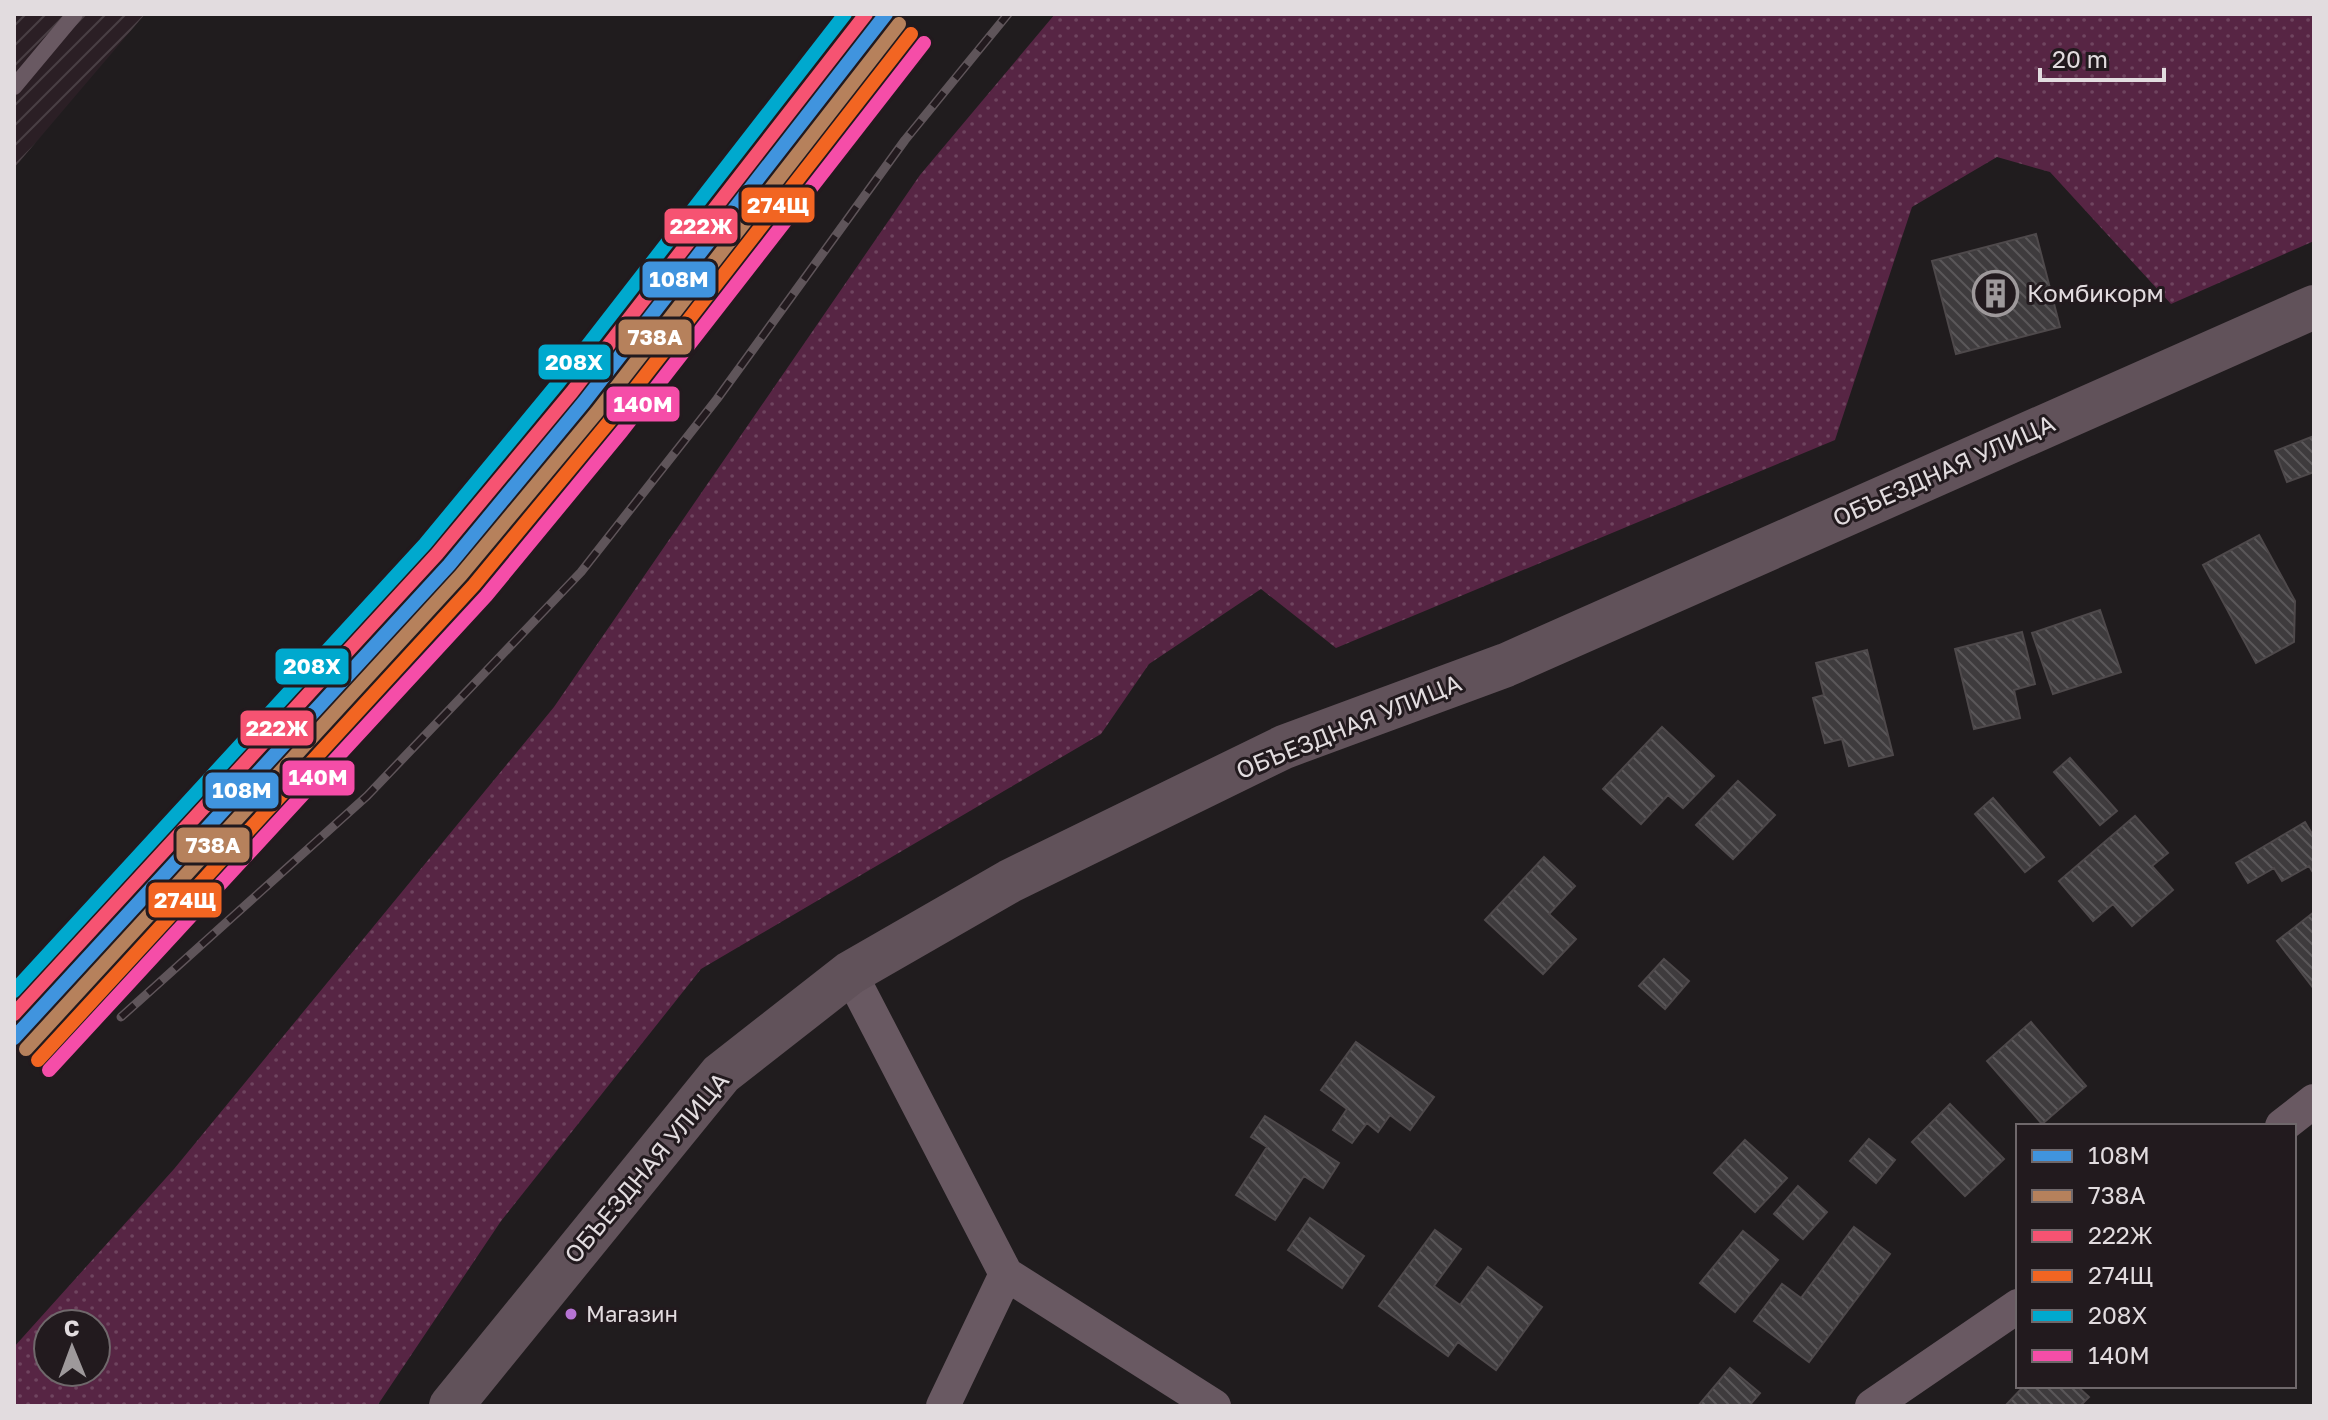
<svg xmlns="http://www.w3.org/2000/svg" width="2328" height="1420" font-family="'Golos Text',sans-serif">
<style>
.industrial{fill:url(#industrial-furrows)}
.grass{fill:url(#grass-dots);fill-rule:evenodd}
.building{fill:url(#building-back-hatch);stroke:#4e494b;stroke-width:2}
.lines{fill:none;stroke-linecap:round;stroke-linejoin:round}
.lane{stroke:#695962;stroke-width:16}
.street{stroke:#695962;stroke-width:34}
.secondary{stroke:#61525a;stroke-width:44}
.rail-casing{stroke:#5f555a;stroke-width:9}
.rail{stroke:#221a1e;stroke-width:6;stroke-dasharray:18;stroke-linecap:butt}
.rail-1-casing{stroke:#221a1e;stroke-width:20}
.rail-2-casing{stroke:#221a1e;stroke-width:20}
.rail-3-casing{stroke:#221a1e;stroke-width:20}
.rail-4-casing{stroke:#221a1e;stroke-width:20}
.rail-5-casing{stroke:#221a1e;stroke-width:20}
.rail-6-casing{stroke:#221a1e;stroke-width:20}
.rail-1{stroke:#4094de;stroke-width:14}
.rail-2{stroke:#b6815c;stroke-width:14}
.rail-3{stroke:#f65372;stroke-width:14}
.rail-4{stroke:#f26522;stroke-width:14}
.rail-5{stroke:#00a9ce;stroke-width:14}
.rail-6{stroke:#f54da8;stroke-width:14}
.bus-dot{fill:#b673d3;stroke:#221a1e;stroke-width:3}
.labels{text-anchor:middle;stroke-width:6;stroke-linejoin:round;paint-order:stroke}
.bus-label{font-size:22px;fill:#e2dcdf;stroke:#221a1e;text-anchor:start}
.poi-label{font-size:24px;fill:#e2dcdf;stroke:#221a1e;text-anchor:start}
.street-label{font-size:24px;fill:#e2dcdf;stroke:#221a1e}
.line-badge{stroke:#221a1e;stroke-width:3}
.badge-label{font-size:22px;text-anchor:middle;font-weight:bold;fill:#fff}
</style>
<defs>
<pattern id="industrial-furrows" width="10" height="10" patternUnits="userSpaceOnUse" patternTransform="scale(2)"><rect width="10" height="10" fill="#2b1f25"/><path d="M-1 1l2-2M0 10L10 0M9 11l2-2" fill="none" stroke="#493f44"/></pattern>
<pattern id="grass-dots" width="8" height="8" patternUnits="userSpaceOnUse" patternTransform="scale(2)"><rect width="8" height="8" fill="#572544"/><path d="M2 2h.1M6 6h.1" fill="none" stroke="#6f445f" stroke-width="1.8" stroke-linecap="round"/></pattern>
<pattern id="building-back-hatch" width="6" height="6" patternUnits="userSpaceOnUse" patternTransform="scale(2)"><rect width="6" height="6" fill="#3e3b3d"/><path d="M-1 5l2 2M0 0l6 6M5-1l2 2" fill="none" stroke="#5a5759"/></pattern>
</defs>
<rect width="100%" height="100%" fill="#201c1e"/>
<path class="industrial" d="M14,14H145L14,168Z"/>
<path class="grass" d="M1055,14H2314V241L2171,304L2050,172L1997,157L1912,207L1835,440L1336,648L1261,589L1149,664L1101,734L701,969L501,1221L377,1406H14V1347L174,1169L554,707L920,175ZM48,1324H96V1372H48Z"/>
<path class="building" d="M2036,234L2060,327L1956,354L1932,261Z
M2314,436V472L2287,482L2275,451Z
M2259,535L2295,601L2294,642L2256,663L2203,565Z
M2100,610L2121,672L2053,694L2032,633Z
M2022,632L2035,684L2014,690L2020,718L1974,729L1955,649Z
M1867,650L1893,755L1849,766L1842,739L1825,743L1813,698L1824,695L1816,663Z
M1662,727L1714,776L1683,808L1668,795L1641,824L1603,789Z
M2070,758L2117,811L2100,825L2054,772Z
M1738,781L1775,815L1733,859L1696,825Z
M1993,798L2044,857L2025,872L1975,814Z
M2135,816L2168,853L2152,866L2173,890L2132,926L2113,904L2093,921L2059,881Z
M2305,822L2314,837V874L2309,866L2282,881L2274,868L2248,883L2236,863Z
M1544,857L1575,886L1549,914L1576,939L1543,974L1485,920Z
M2314,912V989L2277,941Z
M1664,959L1689,981L1665,1009L1639,986Z
M2031,1022L2086,1086L2042,1124L1987,1061Z
M1356,1042L1434,1097L1410,1130L1390,1115L1378,1132L1367,1123L1352,1143L1333,1130L1347,1109L1321,1090Z
M1950,1104L2004,1159L1965,1196L1912,1142Z
M1265,1116L1339,1163L1323,1188L1304,1176L1275,1220L1236,1195L1267,1147L1251,1137Z
M1869,1139L1895,1160L1876,1183L1850,1161Z
M1745,1140L1787,1178L1755,1212L1714,1173Z
M1798,1186L1827,1212L1803,1239L1774,1214Z
M1310,1218L1364,1256L1342,1288L1288,1250Z
M1854,1227L1890,1254L1809,1362L1754,1321L1782,1284L1801,1298Z
M1435,1230L1461,1249L1434,1286L1460,1305L1488,1267L1542,1307L1496,1370L1458,1342L1448,1356L1379,1306Z
M1743,1231L1778,1260L1735,1312L1700,1283Z
M1730,1368L1760,1393L1749,1406H1698Z
M2024,1386H2077L2089,1397L2080,1406H2005Z"/>
<g class="lines">
<path class="lane" d="M14,87L75,14"/>
<path class="street" d="M850,973L1006,1274L1214,1406
M2282,1126L2314,1101
M943,1406L1006,1274
M1872,1406L2018,1306"/>
<path class="secondary" d="M451,1406L721,1074L850,973L1010,881L1284,747L1506,665L2314,307"/>
<defs>
<path id="rail" d="M121,1017L367,796L581,572L717,399L905,140L1008,14"/>
</defs>
<use href="#rail" class="rail-casing"/>
<use href="#rail" class="rail"/>
<defs>
<path id="rail-1" d="M14,1038L449,565L584,402L886,14"/>
<path id="rail-2" d="M26,1049L461,575L597,412L899,24"/>
<path id="rail-3" d="M14,1014L437,554L572,392L866,14"/>
<path id="rail-4" d="M38,1060L474,585L609,422L911,34"/>
<path id="rail-5" d="M14,991L425,544L559,382L845,14"/>
<path id="rail-6" d="M49,1070L486,596L622,431L924,43"/>
</defs>
<use href="#rail-1" class="rail-1-casing"/>
<use href="#rail-2" class="rail-2-casing"/>
<use href="#rail-3" class="rail-3-casing"/>
<use href="#rail-4" class="rail-4-casing"/>
<use href="#rail-5" class="rail-5-casing"/>
<use href="#rail-6" class="rail-6-casing"/>
<use href="#rail-1" class="rail-1"/>
<use href="#rail-2" class="rail-2"/>
<use href="#rail-3" class="rail-3"/>
<use href="#rail-4" class="rail-4"/>
<use href="#rail-5" class="rail-5"/>
<use href="#rail-6" class="rail-6"/>
</g>
<defs>
<symbol id="building-ring" viewBox="-11 -11 22 22"><circle r="9.5" fill="#221a1e" stroke="#9e999b" stroke-width="1.5"/><path d="M-4-6H4V6H1V3H-1V6H-4ZM-2.5-4.3h1.7v1.8h-1.7ZM.8-4.3h1.7v1.8H.8ZM-2.5-1h1.7V.8h-1.7ZM.8-1h1.7V.8H.8Z" fill="#9e999b"/></symbol>
</defs>
<g fill-rule="evenodd">
<use href="#building-ring" x="1970" y="268" width="51" height="51"/>
</g>
<circle class="bus-dot" cx="571" cy="1314" r="7"/>
<g class="labels">
<g class="bus-label">
<text x="586" y="1322">Магазин</text>
</g>
<g class="poi-label">
<text x="2027" y="302">Комбикорм</text>
</g>
<g class="street-label">
<text transform="translate(1944 471) rotate(-24)" y="8">ОБЪЕЗДНАЯ УЛИЦА</text>
<text transform="translate(1349 727) rotate(-22)" y="8">ОБЪЕЗДНАЯ УЛИЦА</text>
<text transform="translate(647 1168) rotate(-50)" y="8">ОБЪЕЗДНАЯ УЛИЦА</text>
</g>
</g>
<g class="line-badge">
<rect x="740" y="186" width="76" height="38" rx="8" fill="#f26522"/>
<rect x="663" y="207" width="76" height="38" rx="8" fill="#f65372"/>
<rect x="641" y="260" width="76" height="39" rx="8" fill="#4094de"/>
<rect x="617" y="318" width="76" height="38" rx="8" fill="#b6815c"/>
<rect x="537" y="343" width="75" height="38" rx="8" fill="#00a9ce"/>
<rect x="605" y="385" width="76" height="38" rx="8" fill="#f54da8"/>
<rect x="274" y="647" width="76" height="39" rx="8" fill="#00a9ce"/>
<rect x="239" y="709" width="76" height="38" rx="8" fill="#f65372"/>
<rect x="281" y="759" width="75" height="38" rx="8" fill="#f54da8"/>
<rect x="204" y="771" width="76" height="39" rx="8" fill="#4094de"/>
<rect x="175" y="826" width="76" height="38" rx="8" fill="#b6815c"/>
<rect x="147" y="881" width="76" height="38" rx="8" fill="#f26522"/>
</g>
<g class="badge-label">
<text x="778" y="213">274Щ</text>
<text x="701" y="234">222Ж</text>
<text x="679" y="287">108М</text>
<text x="655" y="345">738А</text>
<text x="574" y="370">208Х</text>
<text x="643" y="412">140М</text>
<text x="312" y="674">208Х</text>
<text x="277" y="736">222Ж</text>
<text x="318" y="785">140М</text>
<text x="242" y="798">108М</text>
<text x="213" y="853">738А</text>
<text x="185" y="908">274Щ</text>
</g>
<rect width="2328" height="1420" fill="none" stroke="#e2dcdf" stroke-width="32"/>
<rect x="2016" y="1124" width="280" height="264" fill="#221a1e" stroke="#6f686b" stroke-width="2"/>
<rect x="2032" y="1150" width="40" height="12" fill="#4094de" stroke="#6f686b" stroke-width="2"/>
<text x="2088" y="1164" font-size="24" fill="#e2dcdf">108М</text>
<rect x="2032" y="1190" width="40" height="12" fill="#b6815c" stroke="#6f686b" stroke-width="2"/>
<text x="2088" y="1204" font-size="24" fill="#e2dcdf">738А</text>
<rect x="2032" y="1230" width="40" height="12" fill="#f65372" stroke="#6f686b" stroke-width="2"/>
<text x="2088" y="1244" font-size="24" fill="#e2dcdf">222Ж</text>
<rect x="2032" y="1270" width="40" height="12" fill="#f26522" stroke="#6f686b" stroke-width="2"/>
<text x="2088" y="1284" font-size="24" fill="#e2dcdf">274Щ</text>
<rect x="2032" y="1310" width="40" height="12" fill="#00a9ce" stroke="#6f686b" stroke-width="2"/>
<text x="2088" y="1324" font-size="24" fill="#e2dcdf">208Х</text>
<rect x="2032" y="1350" width="40" height="12" fill="#f54da8" stroke="#6f686b" stroke-width="2"/>
<text x="2088" y="1364" font-size="24" fill="#e2dcdf">140М</text>
<g transform="translate(72 1348) rotate(359)"><circle r="38" fill="#221a1e" stroke="#6f686b" stroke-width="2"/>
<path d="M0-6L14 30L0 20L-14 30Z" fill="#9e999b"/>
<text y="-12" font-size="22" font-weight="bold" text-anchor="middle" fill="#e2dcdf">С</text>
</g>
<path d="M2040 68v12h124v-12" fill="none" stroke="#e2dcdf" stroke-width="4"/>
<text x="2052" y="68" font-size="24" fill="#e2dcdf" stroke="#221a1e" stroke-width="6" paint-order="stroke">20 m</text>
</svg>
